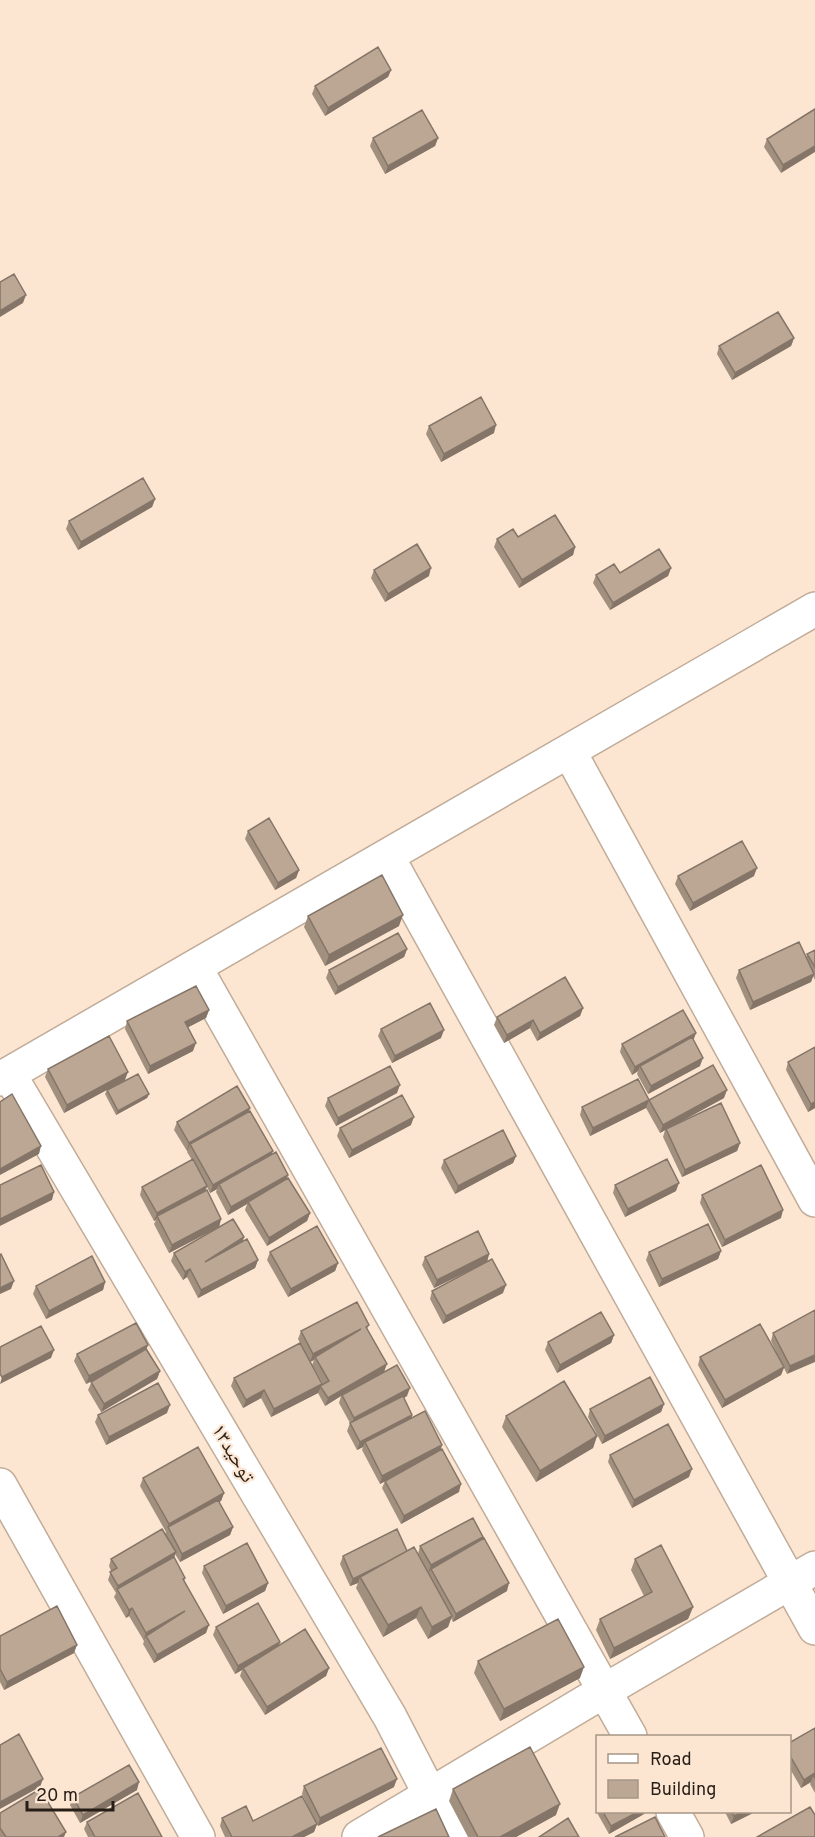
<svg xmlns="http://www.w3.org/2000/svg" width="815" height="1837" font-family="Overpass,'Noto Naskh Arabic',sans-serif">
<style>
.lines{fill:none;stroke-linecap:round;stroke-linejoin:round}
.street-casing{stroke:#c1ac99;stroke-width:36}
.street{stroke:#fff;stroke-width:33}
.wall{fill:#a2907f}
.shaded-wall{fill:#847568}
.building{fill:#bca794;stroke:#847568;stroke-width:1.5}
.labels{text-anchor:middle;stroke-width:4.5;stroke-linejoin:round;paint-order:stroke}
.street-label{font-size:20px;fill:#261e17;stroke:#fce6d2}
</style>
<rect width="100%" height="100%" fill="#fce6d2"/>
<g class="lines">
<defs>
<path id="street" d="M569,751L815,1200
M387,856L815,1628
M195,967L630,1736
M9,1074L390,1717L452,1837
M0,1079L815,609
M0,1485L198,1837
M673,1812L687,1837
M359,1837L604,1691L815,1568"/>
</defs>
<use href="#street" class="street-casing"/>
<use href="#street" class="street"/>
</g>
<path class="wall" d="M391,70L388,77L325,116L312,94L315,86Z
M815,109L781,173L764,147L767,139Z
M373,138H438L435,146L385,174L370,146Z
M794,338L791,346L732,380L717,354L719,346Z
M429,426L494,433L441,462L426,434Z
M155,499L152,507L78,550L66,529L69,521Z
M518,537L575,547L573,555L519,588L494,547L497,539Z
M671,568L668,576L610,610L593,583L596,575Z
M374,570L429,576L385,602L371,578Z
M248,831L299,870L296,878L275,890L245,839Z
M678,876H754L690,911L675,884Z
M308,916L399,926L325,966L304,927Z
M407,949L404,957L335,995L326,978L329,970Z
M815,950V980L813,976L811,982L750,1010L736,978L739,970L806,958L807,954Z
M583,1008L580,1016L537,1041L530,1028L504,1043L494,1025L497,1017Z
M209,1010L206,1018L188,1027L193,1051L148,1074L125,1029L127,1021Z
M381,1029L441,1038L392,1063L378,1036Z
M696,1033L693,1040L700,1066L648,1094L637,1074L638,1071L632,1075L620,1052L622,1044Z
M815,1047V1108L808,1112L786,1070L788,1062Z
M48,1069L125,1080L149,1094L147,1098L116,1115L105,1094L107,1090L64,1113L45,1077Z
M397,1093L336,1126L325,1106L328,1098Z
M724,1098L673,1126L740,1143L737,1151L682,1177L663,1137L665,1130L660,1133L646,1108L590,1136L580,1115L582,1107L649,1100Z
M250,1108L249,1111L271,1155L288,1175L287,1178L310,1213L307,1221L267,1246L245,1210L247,1204L228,1215L216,1192L217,1189L210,1193L207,1187L205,1191L221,1219L219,1227L169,1253L154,1224L156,1220L154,1221L140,1195L142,1187L192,1160L187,1152L188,1150L187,1151L174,1130L177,1122Z
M411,1125L349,1158L337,1136L340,1128Z
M516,1156L513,1163L455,1194L441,1168L444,1160Z
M615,1185L676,1191L625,1217L613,1193Z
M702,1195L781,1218L722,1247L700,1203Z
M243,1242L258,1260L255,1268L198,1298L187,1277L183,1280L171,1261L174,1253Z
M721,1251L718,1259L659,1287L646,1260L649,1252Z
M270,1252L338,1263L335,1271L288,1297L267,1260Z
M489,1254L487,1262L434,1288L422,1265L425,1257Z
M105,1282L103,1290L46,1319L33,1294L36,1286Z
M432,1291L503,1293L443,1324L430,1299Z
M815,1310L787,1374L784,1368L781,1375L722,1408L698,1365L700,1357L778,1356L771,1341L773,1333Z
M369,1325L367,1329L385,1372L407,1396L404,1398L412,1415V1418L441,1450L459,1492L401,1524L382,1488L385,1481L380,1484L362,1450L363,1447L357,1450L347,1431L350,1423L339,1403L341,1396L325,1406L318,1393L271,1417L261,1398L243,1408L231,1386L234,1378L323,1384L312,1365L314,1360L310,1362L298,1339L301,1331Z
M614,1335L611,1343L557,1373L545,1350L548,1342Z
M147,1349L160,1371L157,1379L101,1412L88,1390L92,1381L86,1384L74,1361L77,1354Z
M664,1404L661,1412L602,1444L588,1417L590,1409Z
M167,1413L106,1445L95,1422L98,1415Z
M506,1416L597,1436L593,1448L536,1482L502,1427Z
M610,1455L689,1477L632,1508L608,1462Z
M143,1478L224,1493L221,1501L219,1502L233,1527L230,1535L180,1562L175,1554L174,1558L185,1578L184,1582L206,1633L154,1663L143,1644L144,1641L129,1616L126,1618L114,1597L116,1593L108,1580L111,1571L109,1566L111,1559L165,1534L166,1532L140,1486Z
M482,1540L507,1591L453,1622L451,1618L448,1627L428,1639L416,1618L383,1637L356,1588L358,1583L350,1586L340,1564L343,1556L407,1551L418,1554L420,1546Z
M635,1559L693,1607L688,1619L610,1659L596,1630L600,1619L644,1596L631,1570Z
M204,1566L268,1583L265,1591L223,1614L202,1573Z
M216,1627L280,1642L279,1645L329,1668L326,1676L265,1715L240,1676L242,1670L235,1674L213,1635Z
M0,1636L74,1653L4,1690L0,1682Z
M478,1661L580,1678L500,1721L474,1673Z
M815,1728V1793L810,1784L811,1782L801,1788L789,1767V1743Z
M304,1786L394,1787L318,1826L317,1824L314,1832L304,1837H225L220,1826L222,1818L253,1821H315L302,1794Z
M453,1789L556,1815L516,1837H468L449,1801Z
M137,1790L80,1823L70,1805L73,1797Z
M597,1806V1812H645L644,1814L609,1834L596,1811Z
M725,1812H755L731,1824Z
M0,1813L64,1837H0Z
M87,1822L162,1837H88L84,1829Z"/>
<path class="shaded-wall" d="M391,70L388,77L325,116L328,108Z
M438,138L435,146L385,174L388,166Z
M815,146V152L781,173L783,165Z
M26,295L23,303L0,317V311Z
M794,338L791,346L732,380L735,373Z
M496,425L494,433L441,462L444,454Z
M155,499L152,507L78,550L81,542Z
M575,547L573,555L519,588L522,580Z
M431,568L429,576L385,602L388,594Z
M671,568L668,576L610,610L613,603Z
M757,868L754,876L690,911L693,903Z
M299,870L296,878L275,890L278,883Z
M403,915L399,926L325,966L329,955Z
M407,949L404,957L335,995L338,987Z
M814,974L811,982L750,1010L753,1002Z
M583,1008L580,1016L537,1041L540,1033Z
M209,1010L206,1018L183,1030L185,1022Z
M533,1020L530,1028L504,1043L507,1035Z
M444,1030L441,1038L392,1063L395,1056Z
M696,1033L693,1041L640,1066L638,1071L632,1075L635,1067Z
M196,1043L193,1051L148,1074L150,1066Z
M703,1058L700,1066L648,1094L651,1086Z
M128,1072L125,1080L64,1113L67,1105Z
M400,1085L397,1093L336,1126L338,1118Z
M727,1090L724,1098L660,1133L663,1125Z
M149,1094L147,1098L116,1115L118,1111Z
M649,1100L646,1108L590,1136L593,1128Z
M815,1102V1108L808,1112L811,1104Z
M250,1108L247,1116L190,1144L188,1150L187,1151L189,1143Z
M414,1117L411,1125L349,1158L352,1150Z
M740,1143L737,1151L682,1177L685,1170Z
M41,1146L39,1154L0,1175V1169Z
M273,1151L270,1159L219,1184L217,1189L210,1193L213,1185Z
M516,1156L513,1163L455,1194L458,1186Z
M288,1175L285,1183L248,1202L247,1204L228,1215L231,1207Z
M679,1183L676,1191L625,1217L628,1209Z
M207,1186L204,1194L157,1216L156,1220L154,1221L157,1213Z
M54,1192L52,1200L0,1226V1219Z
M783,1210L781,1218L722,1247L725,1240Z
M310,1213L307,1221L267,1246L269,1238Z
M221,1219L219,1227L169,1253L172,1245Z
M244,1237L242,1245L205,1262Z
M721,1251L718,1259L659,1287L662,1279Z
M489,1254L487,1262L434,1288L437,1280Z
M258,1260L255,1268L198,1298L201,1290Z
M338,1263L335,1271L288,1297L291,1289Z
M190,1269L187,1277L183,1280L185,1272Z
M14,1281L11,1289L0,1294V1288Z
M105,1282L103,1290L46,1319L49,1311Z
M506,1285L503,1293L443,1324L446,1316Z
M361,1329L315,1357L314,1360L310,1362L313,1354Z
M614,1335L611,1343L557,1373L560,1365Z
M148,1345L145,1353L86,1384L89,1376Z
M54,1350L51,1358L0,1384L2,1377Z
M815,1355V1362L787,1374L790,1366Z
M387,1364L384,1372L342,1395L341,1396L325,1406L328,1398Z
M784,1367L781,1375L722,1408L725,1400Z
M160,1371L157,1379L101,1412L104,1404Z
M322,1384L318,1393L271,1417L274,1409Z
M410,1388L407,1396L351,1426L354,1418Z
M264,1390L261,1398L243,1408L246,1400Z
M664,1404L661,1412L602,1444L605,1436Z
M170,1405L167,1413L106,1445L109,1437Z
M412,1415L410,1423L365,1442L363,1447L357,1450L360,1442Z
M597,1436L593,1448L536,1482L540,1471Z
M442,1445L440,1453L380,1484L382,1476Z
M692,1469L689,1477L632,1508L634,1500Z
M461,1484L459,1492L401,1524L404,1516Z
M224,1493L221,1501L169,1530L168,1527L169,1524Z
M233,1527L230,1535L180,1562L182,1554Z
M483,1537L480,1545L431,1569L429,1572L428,1573L431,1565Z
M176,1552L173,1560L117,1589L118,1586Z
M408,1552L360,1577L358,1583L350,1586L353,1579Z
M268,1583L265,1591L223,1614L226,1606Z
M509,1583L507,1591L453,1622L456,1614Z
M421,1607L416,1618L383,1637L388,1625Z
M693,1607L688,1619L610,1659L614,1648Z
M132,1608L129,1616L126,1618L129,1610Z
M185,1611L146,1636L143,1641L146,1633Z
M452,1616L448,1627L428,1639L432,1627Z
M209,1625L206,1633L154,1663L157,1655Z
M280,1642L277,1650L243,1668L242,1670L235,1674L238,1666Z
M77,1645L74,1653L4,1690L7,1682Z
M584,1667L580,1678L500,1721L504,1709Z
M329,1668L326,1676L265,1715L267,1707Z
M815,1773V1780L813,1776L811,1782L801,1788L804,1780Z
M43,1779L40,1787L0,1809V1802Z
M397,1779L394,1787L318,1826L320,1818Z
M139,1782L137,1790L80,1823L83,1815Z
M560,1804L556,1815L516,1837H500Z
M638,1812H645L644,1814L609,1834L611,1826Z
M743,1812H755L731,1824L734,1816Z
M317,1824L314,1832L304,1837H292Z
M66,1832L64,1837H58Z"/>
<path class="building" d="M378,47L391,70L328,108L315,86Z
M815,109V146L783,165L767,139Z
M422,110L438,138L388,166L373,138Z
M14,274L26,295L0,311V282Z
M778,312L794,338L735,373L719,346Z
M481,397L496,425L444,454L429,426Z
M143,478L155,499L81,542L69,521Z
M555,515L575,547L522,580L497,539L513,529L518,537Z
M417,544L431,568L388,594L374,570Z
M659,549L671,568L613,603L596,575L614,564L620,573Z
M269,818L299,870L278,883L248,831Z
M742,841L757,868L693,903L678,876Z
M382,875L403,915L329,955L308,916Z
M398,933L407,949L338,987L329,970Z
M799,942L814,974L753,1002L739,970Z
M815,950V967L807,954Z
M565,977L583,1008L540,1033L533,1020L507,1035L497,1017Z
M196,986L209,1010L185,1022L196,1043L150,1066L127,1021Z
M430,1003L444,1030L395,1056L381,1029Z
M683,1010L696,1033L635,1067L622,1044Z
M109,1036L128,1072L67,1105L48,1069Z
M692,1037L703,1058L651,1086L640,1066Z
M815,1047V1102L811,1104L788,1062Z
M713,1065L727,1090L663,1125L649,1100Z
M390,1066L400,1085L338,1118L328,1098Z
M138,1074L149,1094L118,1111L107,1090Z
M638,1079L649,1100L593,1128L582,1107Z
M237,1086L250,1108L189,1143L177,1122Z
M12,1094L41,1146L0,1169V1102Z
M402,1095L414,1117L352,1150L340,1128Z
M721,1103L740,1143L685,1170L666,1129Z
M250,1111L273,1151L213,1185L190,1144Z
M503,1130L516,1156L458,1186L444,1160Z
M276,1152L288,1175L231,1207L219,1184Z
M193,1159L207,1186L157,1213L142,1187Z
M667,1159L679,1183L628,1209L615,1185Z
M41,1165L54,1192L0,1219V1185Z
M761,1165L783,1210L725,1240L702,1195Z
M288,1178L310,1213L269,1238L248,1202Z
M207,1190L221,1219L172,1245L157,1216Z
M233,1219L244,1237L205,1262L247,1239L258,1260L201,1290L190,1269L185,1272L174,1253Z
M708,1224L721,1251L662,1279L649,1252Z
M317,1226L338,1263L291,1289L270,1252Z
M478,1231L489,1254L437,1280L425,1257Z
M1,1254L14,1281L0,1288V1255Z
M92,1256L105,1282L49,1311L36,1286Z
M492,1259L506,1285L446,1316L432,1291Z
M357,1302L369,1325L366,1327L387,1364L328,1398L320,1386L329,1381L315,1357L361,1329L313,1354L301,1331Z
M815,1310V1355L790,1366L773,1333Z
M601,1312L614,1335L560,1365L548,1342Z
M136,1323L148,1345L89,1376L77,1354Z
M760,1324L784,1367L725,1400L700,1357Z
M41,1326L54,1350L2,1377L0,1374V1347Z
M300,1343L322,1384L274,1409L264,1390L246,1400L234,1378Z
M146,1349L160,1371L104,1404L91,1382Z
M397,1365L410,1388L354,1418L342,1395Z
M650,1377L664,1404L605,1436L590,1409Z
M564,1381L597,1436L540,1471L506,1416Z
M158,1383L170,1405L109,1437L98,1415Z
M403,1396L412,1415L360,1442L350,1423Z
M425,1411L442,1445L382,1476L365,1442Z
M668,1424L692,1469L634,1500L610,1455Z
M198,1447L224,1493L169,1524L143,1478Z
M442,1449L461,1484L404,1516L385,1481Z
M218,1500L233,1527L182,1554L168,1527Z
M473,1518L483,1537L431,1565L420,1546Z
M162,1529L176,1552L118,1586L110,1572L117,1568L111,1559Z
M397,1529L407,1551L387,1562L353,1579L343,1556Z
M484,1538L509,1583L456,1614L431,1569Z
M247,1543L268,1583L226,1606L204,1566Z
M661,1545L693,1607L614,1648L600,1619L652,1592L635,1559Z
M414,1547L452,1616L432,1627L421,1607L388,1625L360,1577Z
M174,1557L185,1578L183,1579L209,1625L157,1655L146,1636L185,1611L146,1633L132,1608L129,1610L117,1589Z
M258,1603L280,1642L238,1666L216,1627Z
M57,1606L77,1645L7,1682L0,1669V1636Z
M558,1619L584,1667L504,1709L478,1661Z
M305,1629L329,1668L267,1707L243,1668Z
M815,1728V1773L804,1780L789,1754V1743Z
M19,1734L43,1779L0,1802V1745Z
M530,1747L560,1804L500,1837H478L453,1789Z
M381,1748L397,1779L320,1818L304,1786Z
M129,1765L139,1782L83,1815L73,1797Z
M40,1789L66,1832L58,1837H6L0,1828V1813Z
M138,1793L162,1837H95L87,1822Z
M302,1796L317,1824L292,1837H232L222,1818L246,1806L253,1821Z
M810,1807L815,1815V1837H757Z
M436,1809L449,1837H378Z
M603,1812H638L611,1826Z
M732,1812H743L734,1816Z
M655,1817L665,1837H615Z
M568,1818L579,1837H539Z"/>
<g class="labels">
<g class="street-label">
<text transform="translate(234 1453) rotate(59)" y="7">توحید۱۳</text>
</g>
</g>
<rect x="596" y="1735" width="195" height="78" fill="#fce6d2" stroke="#a69687" stroke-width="1.5"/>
<rect x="608" y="1754" width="30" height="9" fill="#ffffff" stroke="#a69687" stroke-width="1.5"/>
<text x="650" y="1765" font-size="18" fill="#261e17">Road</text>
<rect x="608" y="1780" width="30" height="18" fill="#bca794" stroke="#a69687" stroke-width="1.5"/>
<text x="650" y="1795" font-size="18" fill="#261e17">Building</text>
<path d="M27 1801v9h86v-9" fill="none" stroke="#261e17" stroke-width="3"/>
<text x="36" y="1801" font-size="18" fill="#261e17" stroke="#fce6d2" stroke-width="4.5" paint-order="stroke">20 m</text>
</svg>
